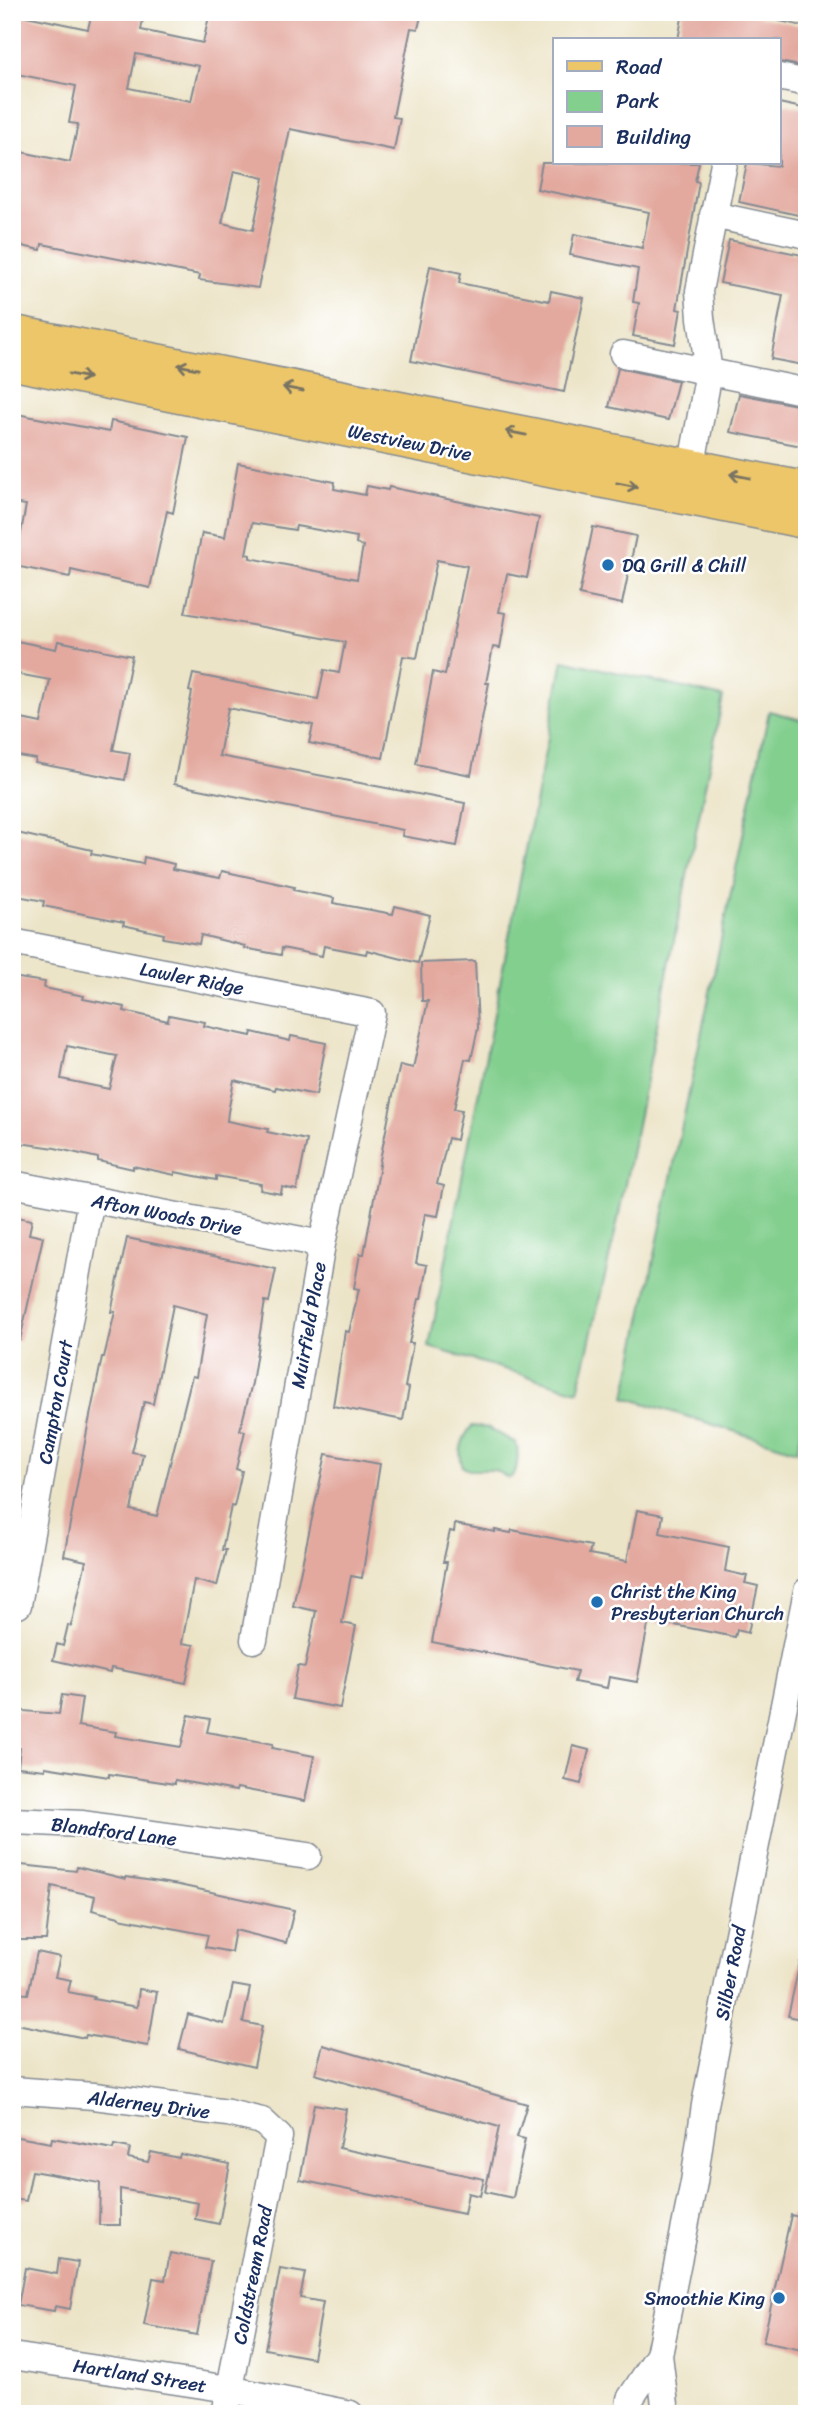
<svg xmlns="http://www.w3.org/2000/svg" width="819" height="2426" font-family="Sriracha,sans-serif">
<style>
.green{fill:#82cf8e;stroke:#4e7f76;stroke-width:2}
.building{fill:#e3a99f;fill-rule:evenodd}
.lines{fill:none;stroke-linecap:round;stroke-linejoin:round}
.minor-casing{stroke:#848a92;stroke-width:29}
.major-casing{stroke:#848a92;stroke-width:36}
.minor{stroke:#fff;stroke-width:26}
.major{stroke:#ecc669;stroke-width:33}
.oneway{stroke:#797363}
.poi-dot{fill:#1f6fb2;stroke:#fff;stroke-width:2.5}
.labels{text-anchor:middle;stroke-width:5;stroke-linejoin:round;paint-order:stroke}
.street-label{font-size:19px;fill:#1b2f5e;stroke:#fff}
.poi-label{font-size:19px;fill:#1b2f5e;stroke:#fff;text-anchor:start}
</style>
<rect width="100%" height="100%" fill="#fff"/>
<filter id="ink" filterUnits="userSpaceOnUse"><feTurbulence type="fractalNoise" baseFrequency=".0143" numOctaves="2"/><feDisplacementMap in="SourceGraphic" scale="14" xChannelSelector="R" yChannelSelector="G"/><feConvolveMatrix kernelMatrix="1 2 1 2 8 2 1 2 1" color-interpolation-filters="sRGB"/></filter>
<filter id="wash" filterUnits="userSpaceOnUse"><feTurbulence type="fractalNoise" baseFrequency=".00686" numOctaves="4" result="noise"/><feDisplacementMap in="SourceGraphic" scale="28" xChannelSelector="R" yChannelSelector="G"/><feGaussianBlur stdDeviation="1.57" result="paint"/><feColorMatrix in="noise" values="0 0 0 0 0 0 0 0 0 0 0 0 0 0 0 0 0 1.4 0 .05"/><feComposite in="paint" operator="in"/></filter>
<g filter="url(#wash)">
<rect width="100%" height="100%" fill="#ece4c7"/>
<path class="green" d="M563,660L723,697L616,1229L578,1391L429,1347Z
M769,711L807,721V1401L797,1451L625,1397Z
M472,1426L488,1428L516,1443C519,1451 518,1468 513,1476L508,1478L494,1470H469L463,1467C457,1453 462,1438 472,1426Z"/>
<g id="blocks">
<path class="building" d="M92,12H109L143,19L141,30L203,43L210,12H422L418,29L411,28L393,117L400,118L394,150L290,129L258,288L199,280L200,275L42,244L41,250L12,244V150L70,162L78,124L69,123L76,86L12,73V13L88,29ZM136,54L199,66L191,101L129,88ZM234,171L264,178L253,230L222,223Z
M683,12H739L807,27V67L779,62V40H678Z
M779,103L807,109V217L739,202L747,163L779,166Z
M542,163H699L695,181L699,182L677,309L681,310L675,344L633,336L639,303L633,302L638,269L570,255L574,234L642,248L649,212L537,189Z
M729,240L807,256V344L803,365L771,359L783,295L720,283Z
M430,266L461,273L459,283L549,301L551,291L584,298L564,392L411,361Z
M618,368L678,381L668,420L609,407Z
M739,394L807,407V447L730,432Z
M12,413L109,432L111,421L188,437L173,513L167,511L150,588L71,570L70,577L15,566L26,505L12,503Z
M238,463L335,482L334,489L365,495L367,486L388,490L389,487L539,518L527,578L507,574L499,612L506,613L500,648L493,647L486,683H489L471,775L416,764L433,672L445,675L467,566L437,560L417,658L403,656L383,758L309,743L313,725L228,708L219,756L465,803L457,846L402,836L403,830L174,784L192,692L189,691L193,674L318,699L324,670L339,673L345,642L185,613L202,533L225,537ZM252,523L295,530L296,526L357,537L356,544L363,546L357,579L250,558V555L246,554Z
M593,527L636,536L622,604L579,595Z
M12,640L56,649L58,641L132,656L113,750L130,753L125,780L35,763L36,759L12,755V717L41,723L50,680L12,673Z
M17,833L92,850L91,854L143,864L144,857L174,864L173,869L220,878L222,871L294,887L293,890L334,898L333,903L393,914L395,906L430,915L418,963L367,950L366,954L324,946L322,956L282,948L281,955L244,948L245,946L201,935L199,944L163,938L164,934L123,925L124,922L43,906L44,901L12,895V857Z
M475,961L478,1028L471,1060L465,1059L454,1109L462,1110L456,1140L448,1138L437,1184L444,1186L438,1216L425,1214L416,1263L427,1265L421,1299H419L409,1343H413L405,1387L409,1388L403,1420L333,1406L345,1331L349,1332L359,1289L354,1288L360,1254H364L380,1165H379L394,1090L400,1065L413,1068L428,1001H422L421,963Z
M12,977L45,982L44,988L84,996L83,999L125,1007L124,1011L168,1021L169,1015L205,1022L204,1026L251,1036L252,1032L290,1041L291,1036L326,1043L316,1095L276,1087L275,1090L234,1080L228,1112L227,1121L268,1129L267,1132L307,1140L297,1190L282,1187L281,1194L260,1190L261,1184L216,1176V1180L175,1172V1175L133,1166V1169L98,1161V1158L55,1148L12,1142ZM67,1046L117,1056L109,1089L61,1079Z
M12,1216L32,1220L29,1234L43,1237L20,1340H12Z
M127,1238L276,1269L269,1302L265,1301L252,1383L240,1430L245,1431L236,1469L242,1471L234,1507L231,1506L222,1550H226L217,1586L194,1580L182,1643L194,1645L186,1683L111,1668L110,1673L53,1660L57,1644L63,1646L68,1625L71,1626L86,1561L64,1556L87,1431L102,1357H104L115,1312H111ZM173,1305L207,1314L196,1377L192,1376L157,1516L131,1510L143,1454L132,1452L144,1402L153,1404Z
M326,1454L380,1464L362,1578L351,1576L342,1623L356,1626L340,1708L292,1699L298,1666L305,1667L316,1611L293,1606Z
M637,1510L663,1515L660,1533L729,1547L725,1571L747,1576L745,1583L758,1586L748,1633L737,1630L735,1637L649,1620L637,1682L609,1677L607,1688L574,1682L577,1671L432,1642L447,1562H443L450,1531L454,1532L455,1524L495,1532V1530L511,1533L512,1530L591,1546L589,1554L627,1561Z
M62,1695L82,1698L78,1726L116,1732L115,1736L181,1747L189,1715L210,1719L207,1732L273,1744L272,1748L314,1756L305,1801L237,1788L236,1791L175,1780V1784L109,1774V1777L45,1767V1770L18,1767L20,1748L12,1747V1710L59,1714Z
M573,1746L589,1750L581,1784L565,1780Z
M12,1864L76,1871L77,1867L126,1879V1877L179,1885L294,1910L286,1943L235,1930L231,1952L205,1947L208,1935L119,1918V1917L92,1910L95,1896L52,1886L46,1940H12Z
M37,1952L60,1957L55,1977L71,1980L68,1992L94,1997L93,1999L137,2007L139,1989L157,1992L148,2046L86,2035L85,2038L12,2023V1993L28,1994Z
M800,1962L807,1963V2021L788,2016Z
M233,1985L250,1988L243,2022L262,2026L254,2067L179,2049L188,2014L224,2024Z
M323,2045L527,2104L517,2137L525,2139L513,2198L485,2192L499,2127L315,2074Z
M314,2104L346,2109L339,2148L484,2179L480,2196L468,2193L464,2214L300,2180Z
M12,2136L51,2143L52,2138L113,2149L114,2145L130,2148L128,2158L148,2162L151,2152L179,2158L180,2154L230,2164L219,2224L195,2219L198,2203L120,2189V2225H99L100,2183L32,2171L26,2201L12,2199Z
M791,2215L807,2219V2351L763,2342Z
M170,2253L211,2261L197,2335L144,2325L153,2278L165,2280Z
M59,2259L78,2262L70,2309L55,2306L54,2311L18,2305L25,2268L57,2274Z
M280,2269L305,2273L300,2298L323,2302L313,2358L265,2349Z"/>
</g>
</g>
<g filter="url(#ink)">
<use href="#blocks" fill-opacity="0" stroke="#848a92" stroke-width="2"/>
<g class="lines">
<defs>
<path id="minor" d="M779,77L807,83
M713,215L807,235
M623,354L807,392
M688,485L709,372L701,318L699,291L724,163
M12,942L372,1013L322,1244L254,1640
M12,1184L322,1244
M18,1605L91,1199
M12,1821L83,1824L308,1856
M12,2090L94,2096L228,2113L262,2121L279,2137L225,2414
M12,2356L229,2389L350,2414
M628,2414L630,2399L659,2355
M663,2414L665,2405L659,2355L694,2182L705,2105L731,1969L807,1591"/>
<path id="major" d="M12,332L807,489
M12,363L807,522"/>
</defs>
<use href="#minor" class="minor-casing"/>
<use href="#major" class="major-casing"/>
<use href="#minor" class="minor"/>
<use href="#major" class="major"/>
</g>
<defs><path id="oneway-shaft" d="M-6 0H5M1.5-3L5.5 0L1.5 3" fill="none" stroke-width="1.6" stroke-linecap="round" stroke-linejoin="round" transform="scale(1.75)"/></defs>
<g class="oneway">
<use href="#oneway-shaft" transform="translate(188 367) rotate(-169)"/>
<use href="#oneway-shaft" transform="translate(79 376) rotate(11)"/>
<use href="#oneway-shaft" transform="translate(293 389) rotate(-169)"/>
<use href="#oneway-shaft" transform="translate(516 433) rotate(-169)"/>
<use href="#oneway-shaft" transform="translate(740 476) rotate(-169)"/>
<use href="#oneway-shaft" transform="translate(627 485) rotate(11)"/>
</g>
</g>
<g class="poi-dot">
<circle cx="608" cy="565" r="7"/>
<circle cx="597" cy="1602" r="7"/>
<circle cx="779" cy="2298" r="7"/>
</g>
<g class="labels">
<g class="street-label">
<text transform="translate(410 442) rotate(11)" y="7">Westview Drive</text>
<text transform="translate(192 978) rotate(11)" y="7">Lawler Ridge</text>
<text transform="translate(167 1214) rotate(11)" y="7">Afton Woods Drive</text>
<text transform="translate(308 1325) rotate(-80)" y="7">Muirfield Place</text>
<text transform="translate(55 1402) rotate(-80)" y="7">Campton Court</text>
<text transform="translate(114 1831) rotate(7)" y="7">Blandford Lane</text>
<text transform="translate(730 1973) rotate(-79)" y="7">Silber Road</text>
<text transform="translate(149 2104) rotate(7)" y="7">Alderney Drive</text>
<text transform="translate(252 2275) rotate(-79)" y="7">Coldstream Road</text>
<text transform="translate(140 2375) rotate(9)" y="7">Hartland Street</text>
</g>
<g class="poi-label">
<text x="622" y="572">DQ Grill &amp; Chill</text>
<text x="611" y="1598">Christ the King<tspan x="611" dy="22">Presbyterian Church</tspan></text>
<text x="765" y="2305" text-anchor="end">Smoothie King</text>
</g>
</g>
<rect width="819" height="2426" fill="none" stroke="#fff" stroke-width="42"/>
<rect x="553" y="38" width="228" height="126" fill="#ffffff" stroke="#a4acbf" stroke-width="2"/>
<rect x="567" y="61" width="35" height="10" fill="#ecc669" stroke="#a4acbf" stroke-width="2"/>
<text x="616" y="74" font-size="21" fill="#1b2f5e">Road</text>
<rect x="567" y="91" width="35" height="21" fill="#82cf8e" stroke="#a4acbf" stroke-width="2"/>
<text x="616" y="108" font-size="21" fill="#1b2f5e">Park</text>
<rect x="567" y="126" width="35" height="21" fill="#e3a99f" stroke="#a4acbf" stroke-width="2"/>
<text x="616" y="144" font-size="21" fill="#1b2f5e">Building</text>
</svg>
